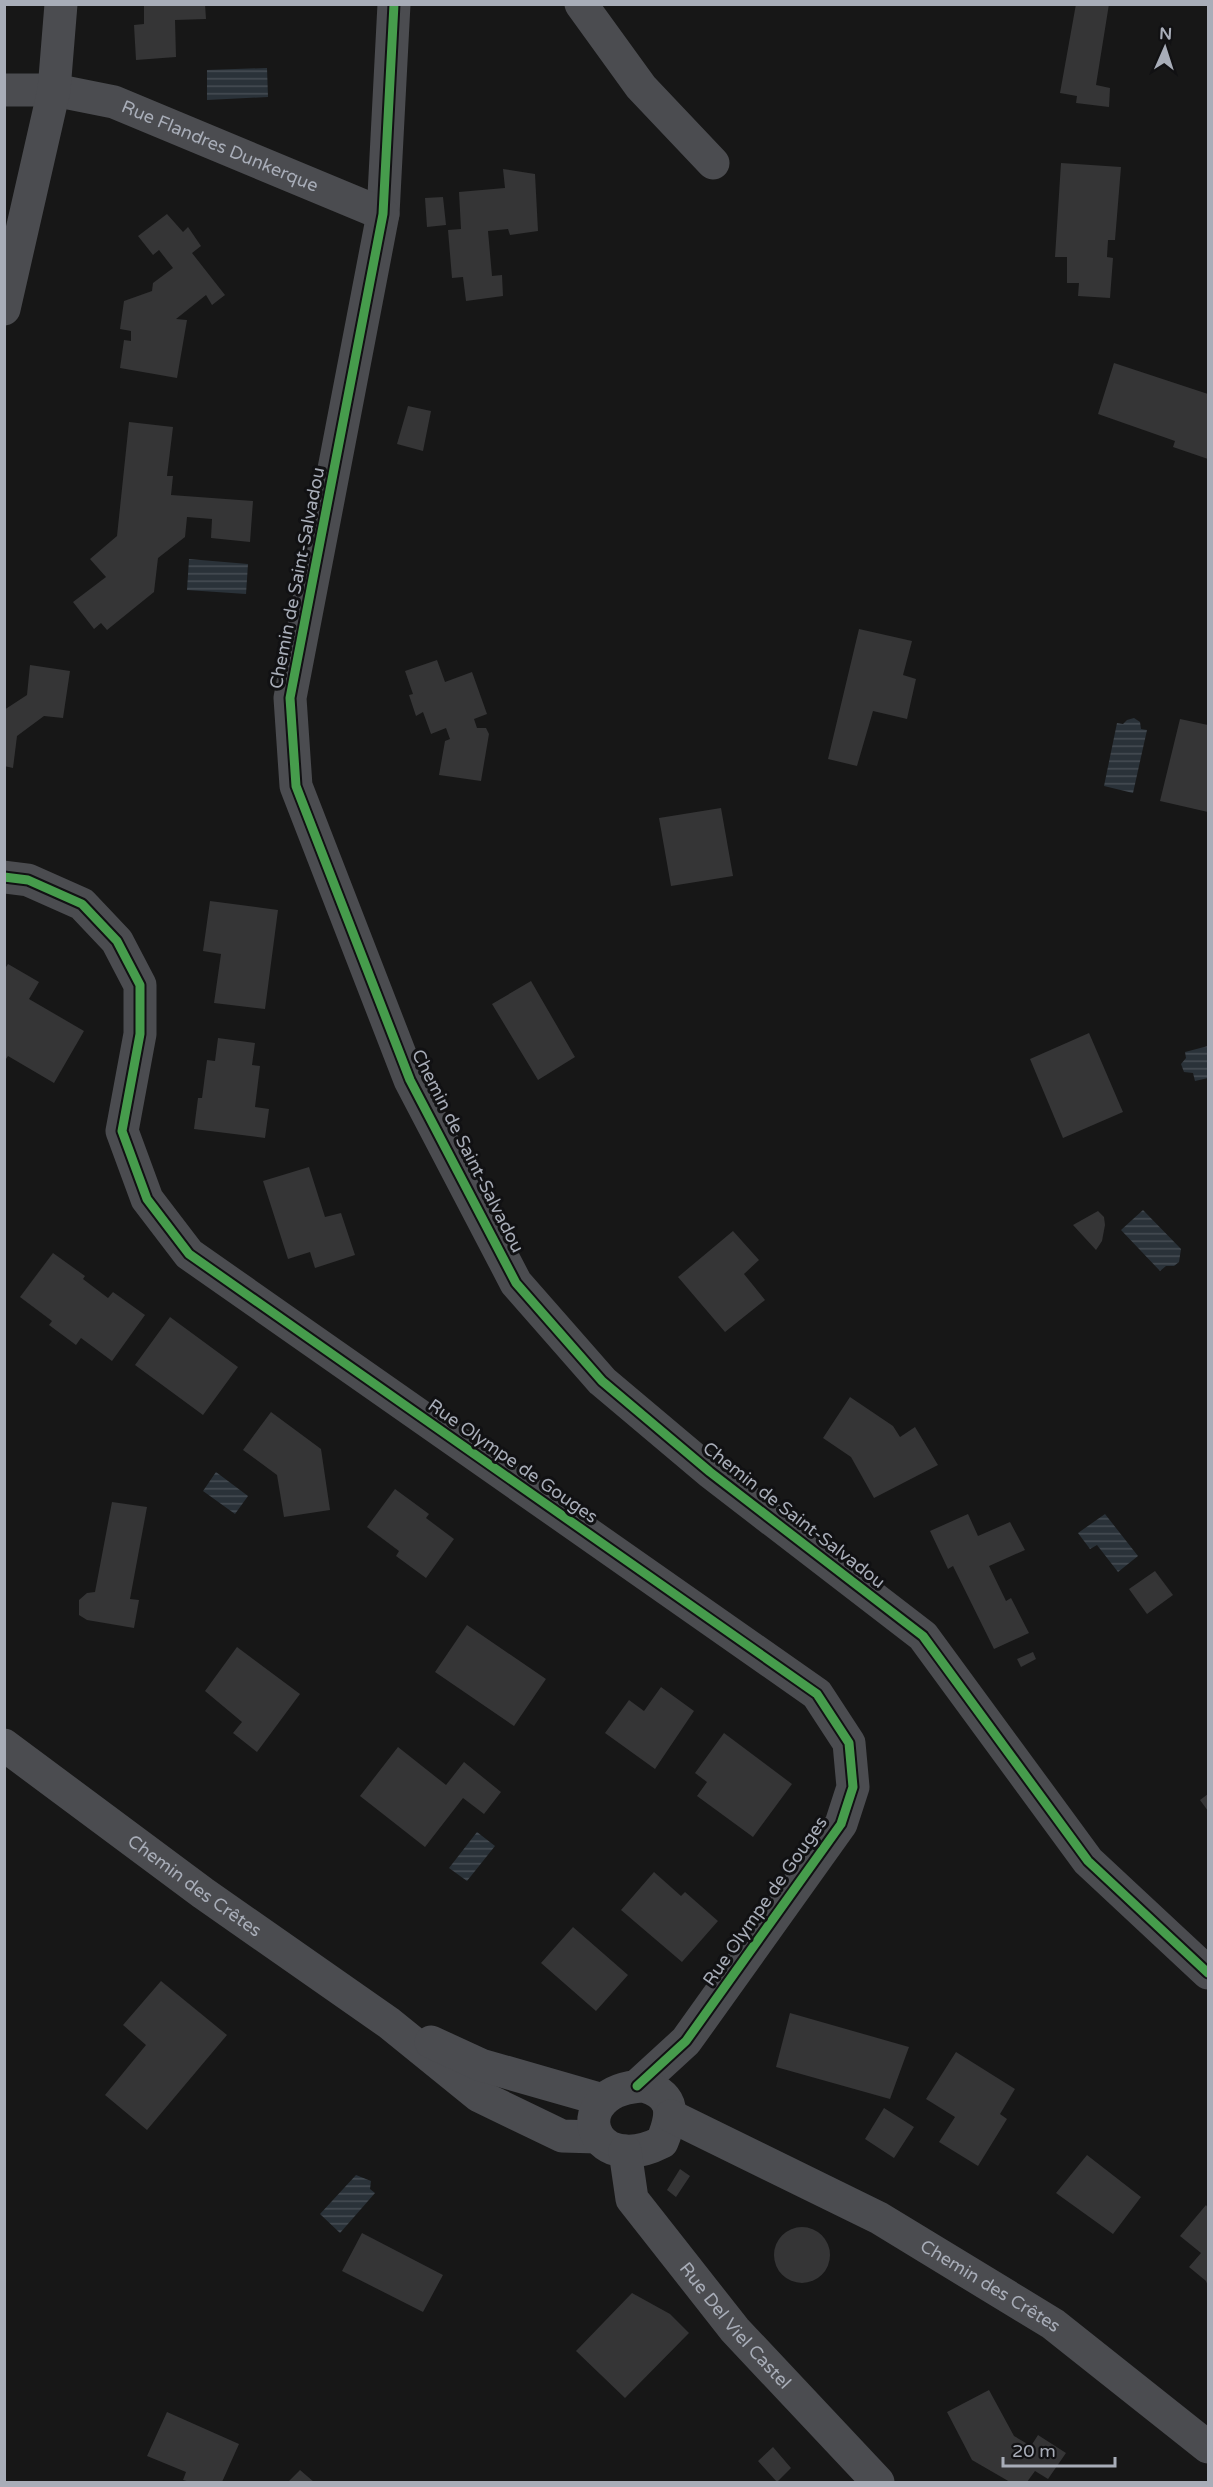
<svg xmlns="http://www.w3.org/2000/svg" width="1213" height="2487" font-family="'Varela Round',sans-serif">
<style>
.water{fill:url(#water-rules)}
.building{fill:#353536}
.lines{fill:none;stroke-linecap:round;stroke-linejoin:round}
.minor{stroke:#4b4c50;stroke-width:33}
.cycleway-casing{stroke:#111113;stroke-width:13}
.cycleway{stroke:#469c4c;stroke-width:9}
.labels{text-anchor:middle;stroke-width:6;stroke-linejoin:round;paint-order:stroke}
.street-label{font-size:18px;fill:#a8adb8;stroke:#111113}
</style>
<defs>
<pattern id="water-rules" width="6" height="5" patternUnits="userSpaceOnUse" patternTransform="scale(1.5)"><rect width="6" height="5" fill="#2a3239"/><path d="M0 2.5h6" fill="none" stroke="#464d54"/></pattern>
</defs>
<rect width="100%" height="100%" fill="#171717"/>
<path class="water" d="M267,68L268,97L207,100V70Z
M189,559L248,564L246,594L187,590Z
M1134,718L1140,722L1141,729L1147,730L1133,793L1104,786L1117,723L1123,724L1127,720Z
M1208,1046V1078L1195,1081L1193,1073L1184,1072L1181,1064L1186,1058L1185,1052Z
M1143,1210L1181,1249L1179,1262L1174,1266H1166L1160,1271L1121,1230Z
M216,1472L248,1496L235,1514L203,1491Z
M1105,1514L1138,1556L1118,1572L1097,1545L1090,1549L1078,1533Z
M477,1832L495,1846L467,1881L449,1868Z
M356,2175L371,2181L370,2189L375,2193L340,2233L320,2214Z"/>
<path class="building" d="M144,4H205L206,19L175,20L176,57L136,60L134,25L144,24Z
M1076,4H1109L1096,85L1110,88L1109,107L1076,103L1077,96L1060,93Z
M1061,163L1121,167L1115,240H1108L1107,257L1113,258L1110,298L1078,296L1079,283H1067V257H1055Z
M503,169L535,174L538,231L510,235L508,229L488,231L492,276L502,275L503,296L466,301L463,277L452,278L448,230L461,229L459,192L505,188Z
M443,197L446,225L427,227L425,198Z
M167,214L183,232L188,227L201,246L192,253L225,295L212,305L206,295L176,319L187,320L177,378L120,368L124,340L131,341V331L120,329L124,301L152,291L153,283L173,268L159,250L153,255L138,236Z
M1114,363L1208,394V459L1173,447L1175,441L1098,414Z
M408,406L431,411L423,451L397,444Z
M129,422L173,427L167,476H173L171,495L253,501L250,542L211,538L212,519L187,517L185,537L158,558L154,592L107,630L101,623L94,629L73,602L106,577L90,559L117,536Z
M859,629L912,641L903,675L916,679L907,719L873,711L857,766L828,759Z
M437,660L445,682L472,672L487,714L474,719L477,728H486L489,734L481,781L439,775L445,741L450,739L446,728L431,734L423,712L416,716L409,695L413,694L405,671Z
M30,665L70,671L63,718L44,716L17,736L13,768L4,766V710L27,695Z
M1180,719L1208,725V812L1160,801Z
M721,808L733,876L671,886L659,818Z
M210,901L278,910L265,1009L214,1003L221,954L203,951Z
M8,964L39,982L29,999L84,1031L54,1083L8,1056L4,1062V970Z
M531,981L575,1057L538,1080L492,1004Z
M1089,1033L1123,1112L1063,1138L1030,1059Z
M218,1038L255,1043L252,1065L260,1066L255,1107L269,1109L265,1138L194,1129L198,1098H202L207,1060L215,1061Z
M309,1167L325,1217L341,1213L355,1255L315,1268L310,1252L288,1259L263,1181Z
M1098,1211L1104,1217L1105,1225L1102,1241L1096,1250L1073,1225Z
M733,1231L759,1260L744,1274L765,1300L725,1332L678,1277Z
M53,1253L85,1276L83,1279L108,1298L113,1292L145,1315L112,1361L81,1338L76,1345L49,1325L52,1321L20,1297Z
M170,1317L238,1367L203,1415L135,1365Z
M850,1397L893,1426L900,1437L915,1427L938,1465L874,1498L851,1457L823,1438Z
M271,1412L321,1449L330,1510L284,1517L277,1475L243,1450Z
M395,1489L429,1514L426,1518L454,1539L426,1578L396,1556L399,1551L367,1527Z
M112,1502L147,1507L130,1599L139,1600L134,1628L87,1620L79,1615V1600L87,1593L95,1592Z
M968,1514L978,1536L1010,1522L1025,1550L989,1566L1006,1601L1011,1598L1029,1633L994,1649L953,1566L948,1569L930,1531Z
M1155,1571L1173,1595L1147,1614L1129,1589Z
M467,1625L546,1679L514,1726L435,1672Z
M237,1647L300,1694L257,1752L233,1733L242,1722L205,1691Z
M1033,1652L1036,1659L1021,1667L1017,1659Z
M661,1687L694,1711L655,1769L605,1733L629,1700L644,1711Z
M724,1733L792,1784L753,1837L697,1796L707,1782L695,1773Z
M398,1747L446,1785L464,1762L501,1792L484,1814L463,1798L425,1847L360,1796Z
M1208,1794V1811L1200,1800Z
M654,1872L681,1896L685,1892L718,1921L682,1962L621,1910Z
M573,1927L628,1975L596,2011L541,1963Z
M161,1981L227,2035L147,2130L105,2095L146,2045L123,2025Z
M790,2013L909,2047L890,2099L776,2067Z
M956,2052L1015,2089L1000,2114L1007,2119L978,2166L939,2142L955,2117L926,2099Z
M884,2108L914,2127L894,2158L865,2139Z
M1087,2155L1141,2197L1113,2234L1056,2193Z
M680,2169L690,2176L676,2197L667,2190Z
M1206,2205L1208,2208V2286L1206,2281L1189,2267L1201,2253L1180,2236Z
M774 2255a28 28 0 1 1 56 0a28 28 0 1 1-56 0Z
M362,2233L443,2275L423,2312L342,2271Z
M632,2293L670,2314L689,2333L625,2398L576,2351Z
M989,2390L1014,2436L1031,2446L1038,2435L1066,2453L1048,2479L1035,2471L1027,2482H1010L972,2460L947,2412Z
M167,2412L239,2444L222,2482H190L183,2480L186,2472L147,2456Z
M773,2447L791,2468L777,2482L758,2461Z
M300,2470L314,2482H288Z"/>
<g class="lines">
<g class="minor">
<path d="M394,4L383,214L290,698L296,786L410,1080L516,1283L602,1381L710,1472L923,1636L1088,1861L1208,1973"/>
<path d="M581,4L641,87L713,163"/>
<path id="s1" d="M4,90H54L114,102L383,214"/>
<path d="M4,309L54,90L61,4"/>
<path d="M4,877L28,880L82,904L117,941L140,985V1034L122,1131L147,1199L189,1254L817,1694L849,1743L853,1787L841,1824L686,2041L637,2086"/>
<path id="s2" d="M4,1745L203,1893L389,2023L479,2096L562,2136L598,2137"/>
<path d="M431,2042L481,2065L603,2100"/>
<path d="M644,2086C676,2096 673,2115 662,2142C588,2180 563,2089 644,2086Z"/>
<path id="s3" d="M671,2116L879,2218L1053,2324L1208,2447"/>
<path id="s4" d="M625,2151L632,2199L735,2330L878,2482"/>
</g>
<defs>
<path id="cycleway" d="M394,4L383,214L290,698L296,786L410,1080L516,1283L602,1381L710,1472L923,1636L1088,1861L1208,1973
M4,877L28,880L82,904L117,941L140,985V1034L122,1131L147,1199L189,1254L817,1694L849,1743L853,1787L841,1824L686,2041L637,2086"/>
</defs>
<use href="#cycleway" class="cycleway-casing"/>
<use href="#cycleway" class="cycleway"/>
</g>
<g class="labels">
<g class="street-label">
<text dy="6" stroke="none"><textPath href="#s1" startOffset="226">Rue Flandres Dunkerque</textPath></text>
<text transform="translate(297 578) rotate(-79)" y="6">Chemin de Saint-Salvadou</text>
<text transform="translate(468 1151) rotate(63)" y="6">Chemin de Saint-Salvadou</text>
<text transform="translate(513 1461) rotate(35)" y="6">Rue Olympe de Gouges</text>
<text transform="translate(794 1515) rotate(38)" y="6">Chemin de Saint-Salvadou</text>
<text dy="6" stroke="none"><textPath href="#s2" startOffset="237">Chemin des Crêtes</textPath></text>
<text transform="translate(765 1901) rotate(-55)" y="6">Rue Olympe de Gouges</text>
<text dy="6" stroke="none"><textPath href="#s3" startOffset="362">Chemin des Crêtes</textPath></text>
<text dy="6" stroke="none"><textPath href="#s4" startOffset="212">Rue Del Viel Castel</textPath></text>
</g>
</g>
<rect width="1213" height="2487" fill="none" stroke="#a8adb8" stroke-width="12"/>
<g transform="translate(1165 48) rotate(3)" stroke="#111113" stroke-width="4.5" paint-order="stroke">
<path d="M0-4.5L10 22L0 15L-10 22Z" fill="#a8adb8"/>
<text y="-9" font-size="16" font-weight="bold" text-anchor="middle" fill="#a8adb8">N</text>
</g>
<path d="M1003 2457v9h112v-9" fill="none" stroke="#a8adb8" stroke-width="3"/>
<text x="1012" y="2457" font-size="18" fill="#a8adb8" stroke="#111113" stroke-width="4.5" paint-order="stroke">20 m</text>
</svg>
